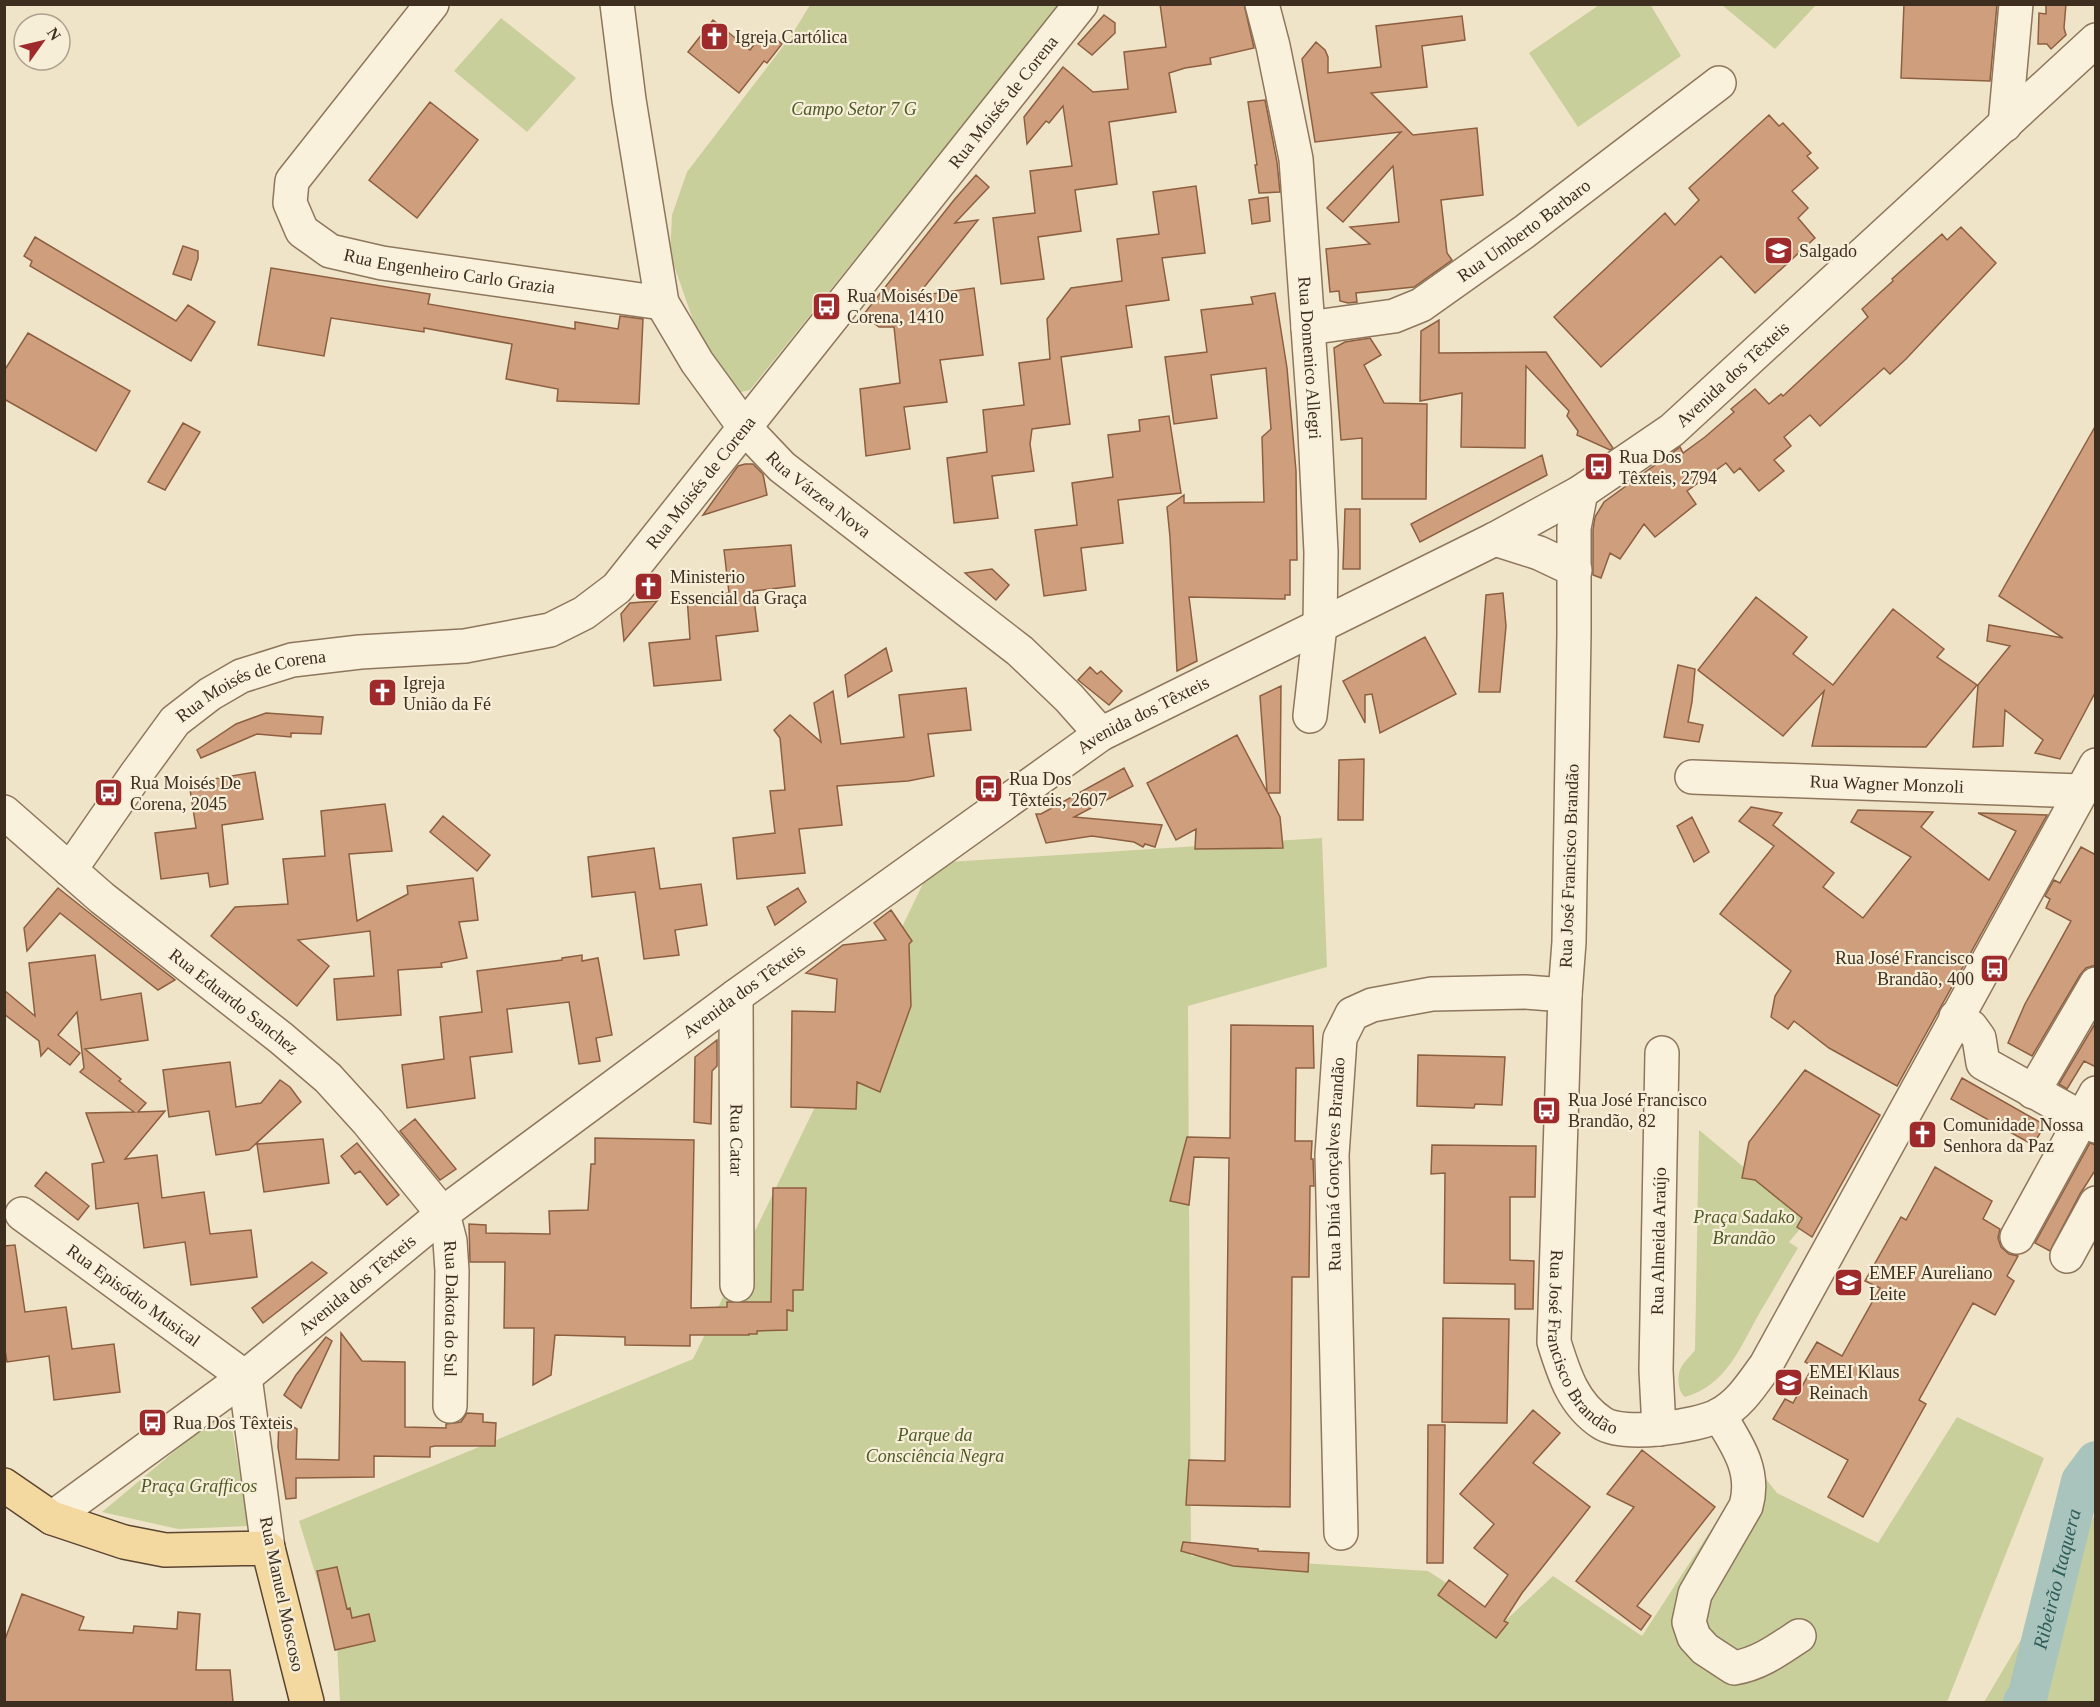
<svg xmlns="http://www.w3.org/2000/svg" width="2100" height="1707" font-family="'Times New Roman',serif">
<style>
.green{fill:#c9cf9b}
.lines{fill:none;stroke-linecap:round;stroke-linejoin:round}
.river{stroke:#a9c4bc;stroke-width:40}
.building{fill:#cf9f7d;stroke:#8d5f41;stroke-width:1.5}
.minor-casing{stroke:#8d765c;stroke-width:36}
.major-casing{stroke:#5b4430;stroke-width:36}
.minor{stroke:#faf1dc;stroke-width:33}
.major{stroke:#f3d9a0;stroke-width:33}
.labels{text-anchor:middle;stroke-width:4.5;stroke-linejoin:round;paint-order:stroke}
.poi-label{font-size:18px;fill:#3d2e20;stroke:#f7eed8;text-anchor:start}
.street-label{font-size:18px;fill:#3d2e20;stroke:#f7eed8}
.park-label{font-size:18px;font-style:italic;fill:#4d5a26;stroke:#f7eed8}
.water-label{font-size:20px;font-style:italic;fill:#2f5d5a;stroke:#f7eed8}
</style>
<rect width="100%" height="100%" fill="#f0e4c8"/>
<path class="green" d="M1650,4L1681,56L1578,127L1529,53L1599,5Z
M810,5H1059L750,390L736,393L703,349L670,254L672,215L687,172L791,36Z
M1722,5H1816L1775,49Z
M501,18L576,78L527,132L454,71Z
M1322,838L1327,967L1188,1006L1191,1556L1428,1571L1505,1621L1553,1576L1642,1636L1737,1490L1732,1436L1777,1493L1878,1543L1957,1417L2044,1458L1947,1702H340L337,1644L299,1521L693,1359L933,863Z
M1699,1130L1806,1219L1800,1229L1789,1242L1798,1248C1785,1269 1773,1291 1760,1312C1741,1346 1726,1386 1685,1397C1678,1392 1677,1378 1680,1370C1682,1363 1691,1356 1695,1350Z
M230,1417L249,1526L178,1529L102,1512L207,1424Z
M2095,1515V1702H1984Z"/>
<g class="lines">
<path class="river" id="s1" d="M2023,1702L2028,1694L2081,1481L2096,1461"/>
</g>
<path class="building" d="M1160,4H1244L1254,48L1210,58L1211,64L1185,68L1169,73L1176,112L1109,122L1117,184L1075,190L1081,231L1038,237L1044,279L1001,284L993,218L1035,213L1030,171L1072,166L1063,106L1049,123L1046,121L1027,144L1024,117L1063,67L1093,92L1128,89L1124,52L1166,47Z
M1904,4H1997L1990,81L1901,78Z
M2046,4H2066L2064,28L2066,35L2051,49L2047,44H2038L2039,13L2046,14Z
M1104,15L1115,23V33L1092,55L1078,44Z
M1462,16L1465,40L1422,46L1427,87L1371,93L1413,135L1477,128L1483,195L1441,200L1447,253L1452,260L1414,287L1356,293L1357,302L1348,303L1340,301L1339,291L1330,292L1326,249L1370,244L1350,227L1399,222L1393,166L1343,222L1327,208L1401,132L1315,142L1302,59L1316,42L1325,50L1328,57V73L1381,67L1376,26Z
M713,20L750,50L765,31L782,44L767,63L764,61L739,93L688,52Z
M1265,100L1277,162L1280,192L1259,193L1255,165H1257L1248,102Z
M430,102L478,140L417,218L369,180Z
M1769,115L1779,126L1783,123L1811,153L1807,156L1818,168L1792,191L1808,208L1798,218L1815,238L1755,293L1721,256L1601,367L1554,317L1665,213L1675,225L1699,200L1689,188Z
M976,175L989,187L955,223L978,220L917,296L974,288L983,355L940,360L947,402L904,407L910,449L866,456L860,389L900,383L894,327H879L863,315L954,200Z
M1196,186L1205,253L1162,258L1169,300L1126,306L1132,347L1061,357L1070,424L1032,429L1030,444L1034,471L992,476L998,518L954,523L947,458L987,452L983,410L1024,405L1019,363L1050,359L1047,319L1071,288L1122,281L1117,239L1159,234L1153,192Z
M1268,197L1270,221L1252,224L1249,200Z
M1961,227L1996,263L1906,359L1890,374L1884,368L1820,426L1810,415L1784,437L1791,446L1774,460L1784,471L1759,491L1740,468L1734,473L1726,463L1687,491L1696,504L1655,537L1644,524L1620,559L1610,553L1601,578L1593,575V530L1595,517L1604,502L1680,447L1683,453L1705,437L1734,412L1731,409L1755,389L1769,404L1781,394L1783,396L1868,317L1862,309L1893,281L1892,279L1942,234L1947,240Z
M35,237L176,321L188,305L215,322L191,361L30,266L32,261L24,256Z
M183,246L198,251V259L191,280L173,274Z
M271,268L430,294L428,304L575,329V322L618,329L620,316L643,319L639,404L557,401L558,389L506,379L512,344L424,328V332L331,318L324,356L258,345Z
M1275,293L1287,368L1296,471L1297,560H1290V595H1285V599L1189,597L1197,661L1177,671L1170,537L1167,507L1184,495V503L1264,502L1262,437L1271,429L1266,368L1211,375L1217,418L1174,424L1165,357L1207,352L1201,310L1253,304L1251,297Z
M1439,320V353L1546,352L1613,448L1610,450L1577,435L1578,431L1567,416L1569,411L1526,366L1525,448L1461,447L1462,393L1420,401L1421,331Z
M28,333L130,391L96,451L4,399V371Z
M1370,338L1381,355L1364,365L1384,403L1427,404L1426,499H1362V438L1341,440L1334,348L1345,342Z
M1169,416L1181,493L1118,500L1123,543L1081,548L1086,590L1044,596L1035,530L1077,525L1072,483L1113,477L1108,435L1140,431L1139,420Z
M183,423L200,432L165,490L148,482Z
M2096,425V691L2060,759L2035,753L2043,740L2005,710L2003,746L1973,747L1978,685L2010,646L1987,641L1989,625L2063,638L1999,596Z
M1542,455L1547,475L1420,542L1411,524Z
M745,464H753L763,474L767,495L703,515L738,466Z
M1345,509H1360V569H1343Z
M791,545L795,586L753,591L758,631L716,636L721,680L654,686L649,643L690,639L687,597L729,593L724,550Z
M992,569L1009,585L996,600L965,573Z
M1503,593L1506,626L1500,692H1479L1486,595Z
M1756,597L1807,637L1793,654L1833,685L1893,609L1944,649L1937,657L1977,685L1926,747L1812,746L1824,691L1783,736L1698,670Z
M657,601L624,641L621,614L630,603Z
M1425,637L1456,694L1380,733L1372,694L1365,695V723L1343,681Z
M886,648L892,671L848,697L845,675Z
M1678,665L1695,669L1692,702L1688,722L1703,725L1699,742L1664,737Z
M1090,667L1097,674L1101,671L1122,691L1109,705L1078,680Z
M1281,686L1280,793H1268L1280,817L1283,848L1195,849L1196,829L1176,840L1147,783L1237,735L1267,792L1260,696Z
M966,688L971,730L928,734L934,776L908,781L837,786L842,825L799,829L805,873L737,879L733,838L775,833L770,791L785,790L780,738L774,730L790,715L821,742L814,703L833,691L841,744L904,737L899,695Z
M266,713L323,717L321,734L291,733V737L257,734L201,758L197,750L236,724Z
M1364,759L1363,820H1338L1339,760Z
M1124,768L1133,786L1074,817L1162,825L1155,847L1145,844L1143,847L1134,842L1092,836L1046,843L1036,814H1041Z
M255,772L263,819L222,825L228,884L210,887L208,873L161,879L155,833L196,828L189,783Z
M385,804L392,851L349,854L357,921L408,894L407,886L473,878L478,920L459,922L467,958L441,963L442,967L398,970L401,1015L337,1020L334,979L374,976L370,931L298,940L329,966L297,1006L211,936L235,907L288,904L283,859L325,856L321,811Z
M1751,807L1782,813L1773,825L1834,873L1823,887L1863,918L1911,857L1851,822L1858,810L1933,812L1921,827L1989,880L2016,831L1978,813L2047,815L1897,1086L1829,1048L1794,1021L1788,1029L1771,1017L1775,996L1791,971L1720,914L1774,846L1739,821Z
M443,816L490,855L477,871L430,832Z
M1692,817L1709,852L1694,862L1677,826Z
M2081,847L2096,855V965L2086,968L2080,975L2032,1056L2008,1043L2025,1004L2071,921L2046,908L2050,899L2045,896L2054,880L2060,883Z
M654,848L660,889L701,884L707,925L675,930L679,955L644,959L635,892L592,897L588,857Z
M58,888L97,919L175,980L158,990L60,913L27,951L24,928Z
M798,888L806,902L775,925L767,907Z
M891,910L912,941L909,944L911,1006L880,1092L857,1082L856,1109L791,1107L792,1011L835,1012L837,979L806,973L843,945L886,940L874,923Z
M95,955L101,1000L141,993L148,1040L85,1049L121,1079L119,1081L146,1103L138,1112L165,1111L125,1159L157,1155L162,1198L204,1192L210,1234L251,1230L257,1277L191,1285L185,1242L144,1248L138,1203L96,1209L92,1164L104,1162L86,1113L134,1112L80,1072L84,1068L77,1012L58,1035L80,1053L70,1065L48,1048L41,1056L39,1041L4,1014V990L35,1016L29,963Z
M582,955V961L598,958L612,1035L596,1038L600,1061L579,1064L569,1002L507,1009L512,1052L470,1057L475,1098L407,1108L402,1065L444,1059L440,1017L482,1012L477,971L562,960V958Z
M2096,1022V1067L2084,1061L2067,1089L2059,1084Z
M1231,1025L1313,1026L1314,1068H1296L1295,1141H1312L1311,1159H1313L1314,1186H1310L1309,1277H1292L1290,1507L1186,1505L1189,1460L1225,1461L1229,1158L1194,1157L1189,1205L1170,1201L1187,1137L1230,1138Z
M717,1040V1066L712,1071L711,1124L694,1122L695,1057Z
M1418,1055L1505,1057L1502,1105L1475,1104L1474,1108L1417,1106Z
M230,1062L236,1107L261,1103L280,1080L290,1087L301,1102L249,1150L216,1155L209,1111L169,1117L163,1070Z
M1805,1070L1880,1115L1812,1237L1797,1227L1802,1218L1755,1180L1742,1178L1749,1142Z
M1962,1078L2045,1125L2033,1145L1951,1099Z
M415,1119L456,1169L440,1180L400,1131Z
M595,1138L694,1140L691,1308L727,1307V1302H771L773,1188H806L803,1290H793V1311L787,1310V1330L757,1331V1334H749V1335H690V1346L625,1345V1337L555,1335L551,1375L533,1385L534,1328H504L505,1262H470L469,1224L486,1225V1233L548,1234H550L549,1211L588,1210L591,1164H595Z
M323,1139L329,1183L264,1192L257,1144Z
M357,1143L399,1195L387,1205L360,1171L355,1174L341,1156Z
M2090,1143L2096,1145V1169L2080,1194L2050,1251L2035,1243Z
M1432,1145L1536,1146L1535,1197H1510V1260L1534,1261L1533,1309H1515V1284L1444,1283L1445,1173L1431,1174Z
M1935,1167L1992,1201L1983,1219L2000,1229L1998,1238L2001,1247L2009,1254L2018,1256L2007,1276L2014,1281L1995,1315L1973,1303L1919,1400L1926,1404L1863,1517L1828,1497L1848,1460L1773,1419L1785,1399L1793,1403L1813,1366L1805,1362L1817,1342L1842,1356L1880,1288L1865,1281L1901,1217L1906,1220Z
M46,1172L89,1206L78,1220L35,1186Z
M15,1245L25,1312L66,1307L72,1349L114,1344L120,1392L54,1400L49,1356L7,1362L4,1344V1246Z
M312,1262L327,1273L263,1323L252,1308Z
M1443,1318L1509,1319L1507,1423L1442,1422Z
M341,1333L362,1361L405,1362V1427L446,1428V1424L461,1422L467,1413L483,1414V1422L496,1423L495,1446H435L430,1447V1457L374,1456V1477L296,1478V1498L286,1499L278,1447L279,1418L297,1429L296,1459L339,1460Z
M326,1337L332,1341L301,1408L284,1395L296,1375Z
M1533,1410L1560,1433L1533,1463L1590,1507L1522,1593L1504,1621L1508,1623L1496,1638L1438,1595L1449,1580L1485,1607L1508,1575L1474,1548L1494,1524L1460,1494Z
M1428,1425H1445L1443,1563H1427Z
M1642,1450L1715,1507L1637,1606L1651,1616L1641,1630L1576,1581L1634,1507L1607,1494Z
M1183,1542L1258,1549V1551L1309,1553L1308,1572L1233,1566L1181,1551Z
M337,1567L347,1609L350,1608L352,1618L369,1614L375,1641L335,1650L317,1571Z
M22,1594L84,1617L79,1630L133,1633L134,1626L177,1629L178,1612L200,1614L196,1670H230L233,1702H4V1642Z"/>
<g class="lines">
<defs>
<g id="minor">
<path id="s2" d="M432,4L292,181L290,203L302,231L330,251L382,263L662,303"/>
<path id="s3" d="M617,4L629,100L662,303L697,362L745,428L782,467L1020,651L1069,698L1101,734"/>
<path id="s4" d="M1262,4L1273,46L1296,159L1314,412L1321,552L1320,626L1310,716"/>
<path d="M2005,125L2016,4"/>
<path id="s5" d="M1308,328L1394,316L1421,305L1524,232L1719,83"/>
<path id="s6" d="M1581,492L1574,528V633L1569,942L1565,995L1554,1342C1564,1374 1573,1404 1602,1423C1623,1437 1697,1427 1719,1415C1740,1404 1752,1384 1766,1365L2096,765"/>
<path d="M1495,539L1539,553L1575,570"/>
<path id="s7" d="M1692,777L2081,791"/>
<path id="s8" d="M4,812L102,898L281,1038L328,1078L368,1122L443,1214L450,1241L452,1271L450,1406"/>
<path id="s9" d="M70,870L137,773L175,721L210,694L241,676L292,660L360,652L465,646L550,630L584,613L617,588L1081,4"/>
<path id="s10" d="M736,996L737,1285"/>
<path d="M1956,1017L1971,1027L1979,1038L1983,1063L2096,1126"/>
<path d="M2033,1092L2096,984"/>
<path id="s11" d="M22,1214L245,1377L268,1548"/>
<path d="M2017,1237L2096,1093"/>
<path d="M2067,1256L2096,1203"/>
<path d="M1719,1415C1737,1444 1756,1471 1746,1506L1695,1594L1689,1622L1694,1637L1705,1649L1734,1668C1759,1664 1778,1650 1799,1636"/>
<path id="s12" d="M1659,1429L1656,1370L1662,1053"/>
<path id="s13" d="M52,1518L245,1377L450,1208L736,996L1101,734L1495,539L1581,492L1672,430L2096,40"/>
<path id="s14" d="M1341,1533L1332,1155L1340,1038L1352,1014L1372,1005L1432,994L1525,992L1565,995"/>
</g>
<path id="major" d="M4,1485L52,1518L124,1542L165,1550L268,1548L307,1702"/>
</defs>
<use href="#minor" class="minor-casing"/>
<use href="#major" class="major-casing"/>
<use href="#minor" class="minor"/>
<use href="#major" class="major"/>
</g>
<defs>
<symbol id="church-square" viewBox="-11 -11 22 22"><rect x="-9" y="-9" width="18" height="18" rx="4" fill="#9e2a2b" stroke="#f7eed8"/><path d="M-1.2-6h2.4v3.5h3.3v2.4h-3.3V6h-2.4V-.1h-3.3v-2.4h3.3Z" fill="#fff"/></symbol>
<symbol id="school-square" viewBox="-11 -11 22 22"><rect x="-9" y="-9" width="18" height="18" rx="4" fill="#9e2a2b" stroke="#f7eed8"/><path d="M0-5L7-2L0 1L-7-2ZM-4 1L0 2.5L4 1V4Q0 6-4 4Z" fill="#fff"/></symbol>
<symbol id="bus-square" viewBox="-11 -11 22 22"><rect x="-9" y="-9" width="18" height="18" rx="4" fill="#9e2a2b" stroke="#f7eed8"/><path d="M-5-6H5V4H4V6H2V4H-2V6H-4V4H-5ZM-3.5-4V0h7V-4ZM-3.5 1.2v1.5H-2V1.2ZM2 1.2v1.5H3.5V1.2Z" fill="#fff"/></symbol>
</defs>
<g fill-rule="evenodd">
<use href="#church-square" x="698" y="20" width="33" height="33"/>
<use href="#school-square" x="1762" y="234" width="33" height="33"/>
<use href="#bus-square" x="810" y="290" width="33" height="33"/>
<use href="#bus-square" x="1582" y="450" width="33" height="33"/>
<use href="#church-square" x="632" y="570" width="33" height="33"/>
<use href="#church-square" x="366" y="676" width="33" height="33"/>
<use href="#bus-square" x="972" y="772" width="33" height="33"/>
<use href="#bus-square" x="92" y="776" width="33" height="33"/>
<use href="#bus-square" x="1978" y="952" width="33" height="33"/>
<use href="#bus-square" x="1530" y="1094" width="33" height="33"/>
<use href="#church-square" x="1906" y="1118" width="33" height="33"/>
<use href="#school-square" x="1832" y="1266" width="33" height="33"/>
<use href="#school-square" x="1772" y="1366" width="33" height="33"/>
<use href="#bus-square" x="136" y="1406" width="33" height="33"/>
</g>
<g class="labels">
<g class="poi-label">
<text x="735" y="43">Igreja Cartólica</text>
<text x="1799" y="257">Salgado</text>
<text x="847" y="302">Rua Moisés De<tspan x="847" dy="21">Corena, 1410</tspan></text>
<text x="1619" y="463">Rua Dos<tspan x="1619" dy="21">Têxteis, 2794</tspan></text>
<text x="670" y="583">Ministerio<tspan x="670" dy="21">Essencial da Graça</tspan></text>
<text x="403" y="689">Igreja<tspan x="403" dy="21">União da Fé</tspan></text>
<text x="1009" y="785">Rua Dos<tspan x="1009" dy="21">Têxteis, 2607</tspan></text>
<text x="130" y="789">Rua Moisés De<tspan x="130" dy="21">Corena, 2045</tspan></text>
<text x="1974" y="964" text-anchor="end">Rua José Francisco<tspan x="1974" dy="21">Brandão, 400</tspan></text>
<text x="1568" y="1106">Rua José Francisco<tspan x="1568" dy="21">Brandão, 82</tspan></text>
<text x="1943" y="1131">Comunidade Nossa<tspan x="1943" dy="21">Senhora da Paz</tspan></text>
<text x="1869" y="1279">EMEF Aureliano<tspan x="1869" dy="21">Leite</tspan></text>
<text x="1809" y="1378">EMEI Klaus<tspan x="1809" dy="21">Reinach</tspan></text>
<text x="173" y="1429">Rua Dos Têxteis</text>
</g>
<g class="street-label">
<text dy="6" stroke="none"><textPath href="#s9" startOffset="1276">Rua Moisés de Corena</textPath></text>
<text dy="6" stroke="none"><textPath href="#s5" startOffset="243">Rua Umberto Barbaro</textPath></text>
<text dy="6" stroke="none"><textPath href="#s2" startOffset="434">Rua Engenheiro Carlo Grazia</textPath></text>
<text dy="6" stroke="none"><textPath href="#s4" startOffset="358">Rua Domenico Allegri</textPath></text>
<text dy="6" stroke="none"><textPath href="#s13" startOffset="2040">Avenida dos Têxteis</textPath></text>
<text dy="6" stroke="none"><textPath href="#s9" startOffset="790">Rua Moisés de Corena</textPath></text>
<text dy="6" stroke="none"><textPath href="#s3" startOffset="552">Rua Várzea Nova</textPath></text>
<text dy="6" stroke="none"><textPath href="#s9" startOffset="268">Rua Moisés de Corena</textPath></text>
<text dy="6" stroke="none"><textPath href="#s13" startOffset="1356">Avenida dos Têxteis</textPath></text>
<text dy="6" stroke="none"><textPath href="#s7" startOffset="195">Rua Wagner Monzoli</textPath></text>
<text transform="translate(1569 866) rotate(-88)" y="6">Rua José Francisco Brandão</text>
<text dy="6" stroke="none"><textPath href="#s13" startOffset="870">Avenida dos Têxteis</textPath></text>
<text dy="6" stroke="none"><textPath href="#s8" startOffset="298">Rua Eduardo Sanchez</textPath></text>
<text dy="6" stroke="none"><textPath href="#s10" startOffset="144">Rua Catar</textPath></text>
<text dy="6" stroke="none"><textPath href="#s14" startOffset="369">Rua Diná Gonçalves Brandão</textPath></text>
<text dy="6" stroke="none"><textPath href="#s12" startOffset="188">Rua Almeida Araújo</textPath></text>
<text dy="6" stroke="none"><textPath href="#s13" startOffset="384">Avenida dos Têxteis</textPath></text>
<text dy="6" stroke="none"><textPath href="#s11" startOffset="138">Rua Episódio Musical</textPath></text>
<text dy="6" stroke="none"><textPath href="#s8" startOffset="693">Rua Dakota do Sul</textPath></text>
<text dy="6" stroke="none"><textPath href="#s6" startOffset="861">Rua José Francisco Brandão</textPath></text>
<text transform="translate(282 1594) rotate(78)" y="6">Rua Manuel Moscoso</text>
</g>
<g class="park-label">
<text x="854" y="115">Campo Setor 7 G</text>
<text x="1744" y="1223">Praça Sadako<tspan x="1744" dy="21">Brandão</tspan></text>
<text x="935" y="1441">Parque da<tspan x="935" dy="21">Consciência Negra</tspan></text>
<text x="199" y="1492">Praça Grafficos</text>
</g>
<g class="water-label">
<text dy="7" stroke="none"><textPath href="#s1" startOffset="128">Ribeirão Itaquera</textPath></text>
</g>
</g>
<rect width="2100" height="1707" fill="none" stroke="#3d2e20" stroke-width="12"/>
<g transform="translate(42 42) rotate(56)"><circle r="28" fill="#f7eed8" stroke="#ada18e" stroke-width="1.5"/>
<path d="M0-4.5L10 22L0 15L-10 22Z" fill="#9e2a2b"/>
<text y="-9" font-size="16" font-weight="bold" text-anchor="middle" fill="#3d2e20">N</text>
</g>
</svg>
